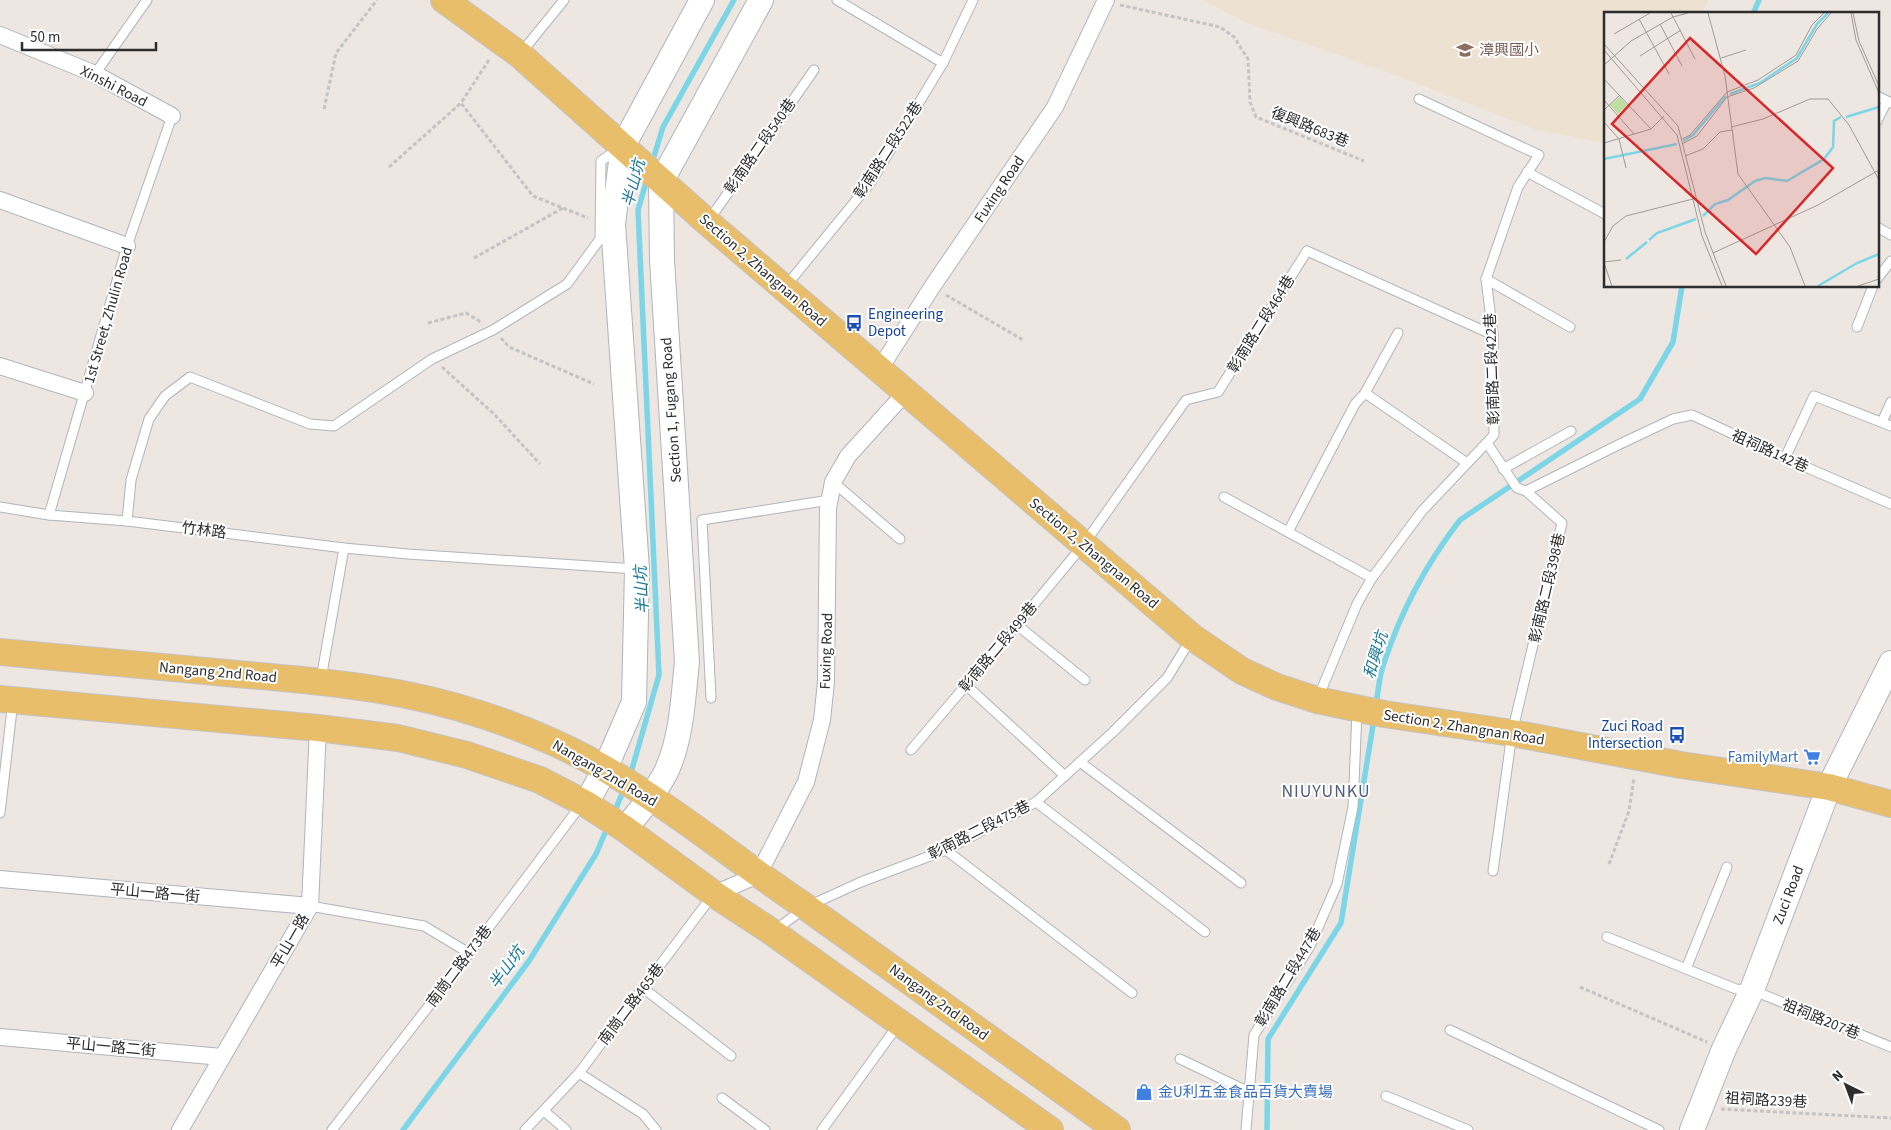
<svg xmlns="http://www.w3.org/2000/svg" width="1891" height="1130" viewBox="0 0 1891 1130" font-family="'Source Sans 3','Noto Sans TC',sans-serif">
<rect width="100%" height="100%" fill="#ede6e1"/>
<!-- education -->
<path fill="#ede1d2" d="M 1203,0 L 1709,0 L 1700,14 L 1605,14 L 1605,143 L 1537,130 L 1398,76 L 1250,24 Z"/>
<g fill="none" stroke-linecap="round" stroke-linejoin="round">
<!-- stream -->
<g stroke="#7cd6e7" stroke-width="5.5">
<path d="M 1753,14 L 1759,0"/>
<path d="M 652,163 L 663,127 L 734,0"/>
<path d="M 1376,705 C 1378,692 1379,678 1383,666 C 1400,613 1426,564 1460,520 L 1640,399 L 1673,342 L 1682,286"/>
<path d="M 630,776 L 659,675 L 638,210 L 647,179"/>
<path d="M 614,813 L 624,789"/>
<path d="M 403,1130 L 529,961 L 596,854 L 608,826"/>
<path d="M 1267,1130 L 1268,1039 L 1341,923 L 1374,719"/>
</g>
<!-- lane casing -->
<g stroke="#b1b4bc" stroke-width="11">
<g id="lane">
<path d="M 837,0 L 943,63"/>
<path d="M 521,53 L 564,0"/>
<path d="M 95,74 L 147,0"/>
<path d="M 1877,96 L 1891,103"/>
<path d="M 1877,121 L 1887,101"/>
<path d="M 1527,172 L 1605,214"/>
<path d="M 709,220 L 814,70"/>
<path d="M 1877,227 L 1891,235"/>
<path d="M 1486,279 L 1570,327"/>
<path d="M 1877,279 L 1891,261"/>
<path d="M 786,286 L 871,182 L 943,63 L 973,0"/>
<path d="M 1857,327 L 1873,286"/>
<path d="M 1365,393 L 1398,333"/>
<path d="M 1882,422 L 1891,402"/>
<path d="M 1487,443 L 1517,488 L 1526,491 L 1562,523 L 1512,733 L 1493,871"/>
<path d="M 1785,458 L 1814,396 L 1891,426"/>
<path d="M 1503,469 L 1571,431"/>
<path d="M 833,482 L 900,539"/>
<path d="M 1526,491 L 1618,445 L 1673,419 L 1692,415 L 1785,458 L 1891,504"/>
<path d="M 1224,497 L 1372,578"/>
<path d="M 0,507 L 49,515 L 127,521 L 344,548 L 408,554 L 636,569"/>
<path d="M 49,515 L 127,246 L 172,116"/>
<path d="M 127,521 L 131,480 L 149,419 L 165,396 L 190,377 L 310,424 L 334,426 L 432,359 L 493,330 L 567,284 L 600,239 L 601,161 L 618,149"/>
<path d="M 1288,532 L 1355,404 L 1365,393 L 1467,463"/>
<path d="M 1017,625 L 1085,680"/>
<path d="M 321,679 L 344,548"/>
<path d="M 966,685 L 1065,776"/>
<path d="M 711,698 L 702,520 L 830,500"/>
<path d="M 1318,698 L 1357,604 L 1372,578 L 1422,511 L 1494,435 L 1493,335 L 1486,279 L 1518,187 L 1539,155 L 1419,99"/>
<path d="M 911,750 L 1017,625 L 1084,544 L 1186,400 L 1218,392 L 1307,251 L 1493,335"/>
<path d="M 1080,762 L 1241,883"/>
<path d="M 1036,802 L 1205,932"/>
<path d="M 0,813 L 13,701"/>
<path d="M 946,850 L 1132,993"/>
<path d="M 310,906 L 424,926 L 469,953"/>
<path d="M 774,931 L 806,907 L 861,882 L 946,850 L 1036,802 L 1113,732 L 1167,678 L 1191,639"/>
<path d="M 1607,937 L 1736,989 L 1752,990 L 1891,1047"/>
<path d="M 1686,969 L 1727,867"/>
<path d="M 643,988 L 731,1056"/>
<path d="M 1450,1030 L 1659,1130"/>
<path d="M 1180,1059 L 1249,1092"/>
<path d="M 579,1073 L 643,1114 L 656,1130"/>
<path d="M 1386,1096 L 1468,1130"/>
<path d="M 722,1098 L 765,1130"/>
<path d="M 544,1111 L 566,1130"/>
<path d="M 332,1130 L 453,975 L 578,809 L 584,805"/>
<path d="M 525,1130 L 579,1073 L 712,896"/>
<path d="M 822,1130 L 898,1025"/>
<path d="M 1246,1130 L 1254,1035 L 1310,946 L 1337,884 L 1353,807 L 1357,712"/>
</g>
</g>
<!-- street casing -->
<g stroke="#b1b4bc" stroke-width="18">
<g id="street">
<path d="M 0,35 L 95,74 L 172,116"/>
<path d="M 0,200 L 127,246"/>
<path d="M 0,366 L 85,393"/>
<path d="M 879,370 L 932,287 L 1055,107 L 1106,0"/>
<path d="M 0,879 L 310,906"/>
<path d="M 714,894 L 758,875 L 806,782 L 822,720 L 826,682 L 828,508 L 833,482 L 848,456 L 906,392"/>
<path d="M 0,1037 L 222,1057"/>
<path d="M 180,1130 L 310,906 L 318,728"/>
</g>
</g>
<!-- secondary casing -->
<g stroke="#b1b4bc" stroke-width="26">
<g id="secondary">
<path d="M 586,804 L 605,769 L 634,702 L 637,569 L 613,224 L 623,146 L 702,0"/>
<path d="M 625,829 C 640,811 655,793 666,772 C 682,738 683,698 687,662 L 662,260 L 661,182 L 761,0"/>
<path d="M 1692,1130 L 1724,1049 L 1752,990 L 1829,787 L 1891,663"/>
</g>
</g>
<!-- primary casing -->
<g stroke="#c4c4c4" stroke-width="28">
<g id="primary">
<path d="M 444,0 L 520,55 L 707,222 L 1192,637 L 1242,671 L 1277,687 L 1317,700 L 1384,714 L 1512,733 L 1681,765 L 1829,787 L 1891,804"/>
<path d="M 0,652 C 72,659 144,665 216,672 C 278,678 341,682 402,694 C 454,704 506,721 555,743 C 646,784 723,852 806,907 L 1117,1130"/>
<path d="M 0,699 L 318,728 L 398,738 L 467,755 L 540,780 L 586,804 L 625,829 L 714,894 L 772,932 L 1050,1130"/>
</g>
</g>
<!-- path -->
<g stroke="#c4c4c4" stroke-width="3" stroke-dasharray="4 2.5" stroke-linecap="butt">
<path d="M 1120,5 L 1220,27 L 1234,37 L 1248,59 L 1250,102 L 1256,117 L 1364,161"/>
<path d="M 489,60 L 461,103 L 533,196 L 588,218"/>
<path d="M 324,109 L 336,53 L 377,0"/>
<path d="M 389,167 L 461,103"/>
<path d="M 474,258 L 563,208"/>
<path d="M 946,295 L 1023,340"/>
<path d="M 428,323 L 466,313 L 481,322"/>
<path d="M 501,338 L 509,347 L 594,384"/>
<path d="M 442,367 L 494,414 L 540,464"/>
<path d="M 1609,864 L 1629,811 L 1634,778"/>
<path d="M 1580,987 L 1707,1042"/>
<path d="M 1721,1109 L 1891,1118"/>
</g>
<!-- lane -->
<use href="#lane" stroke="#fff" stroke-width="9"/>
<!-- street -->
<use href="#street" stroke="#fff" stroke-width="16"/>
<!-- secondary -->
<use href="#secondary" stroke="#fff" stroke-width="24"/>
<!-- primary -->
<use href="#primary" stroke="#e8be6b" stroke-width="26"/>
</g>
<!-- icons -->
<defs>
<g id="school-bare" transform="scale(1.35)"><path d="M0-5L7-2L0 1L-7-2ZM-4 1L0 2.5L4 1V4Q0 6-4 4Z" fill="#8d6e63" stroke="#fff" stroke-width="2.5" paint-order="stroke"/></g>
<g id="bus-bare" transform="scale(1.35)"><path d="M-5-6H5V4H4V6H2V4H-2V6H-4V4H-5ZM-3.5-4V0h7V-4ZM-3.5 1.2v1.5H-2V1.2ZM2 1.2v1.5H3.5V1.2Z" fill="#1a4fb4" stroke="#fff" stroke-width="2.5" paint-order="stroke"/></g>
<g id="supermarket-bare" transform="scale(1.35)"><path d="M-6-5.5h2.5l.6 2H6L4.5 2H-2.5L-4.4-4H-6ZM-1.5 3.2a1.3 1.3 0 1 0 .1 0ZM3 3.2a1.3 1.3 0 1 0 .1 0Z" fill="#3f7fe0" stroke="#fff" stroke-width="2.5" paint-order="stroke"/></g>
<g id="shop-bare" transform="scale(1.35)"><path d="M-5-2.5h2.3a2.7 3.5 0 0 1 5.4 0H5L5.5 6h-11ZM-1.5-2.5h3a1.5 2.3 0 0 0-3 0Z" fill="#3f7fe0" stroke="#fff" stroke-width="2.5" paint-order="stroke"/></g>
</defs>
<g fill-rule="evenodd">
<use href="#school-bare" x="1465" y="50"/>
<use href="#bus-bare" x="854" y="323"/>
<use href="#bus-bare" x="1677" y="735"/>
<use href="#supermarket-bare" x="1812" y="757"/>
<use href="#shop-bare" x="1144" y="1092"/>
</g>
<g text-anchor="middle" stroke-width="4" stroke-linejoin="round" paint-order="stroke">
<!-- education labels -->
<g font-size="15" fill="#785e54" stroke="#fff" text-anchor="start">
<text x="1479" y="55">漳興國小</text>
</g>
<!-- street labels -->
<g font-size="15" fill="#2d2d2d" stroke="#fff">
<text transform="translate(114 86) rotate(27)" y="5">Xinshi Road</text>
<text transform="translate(1310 127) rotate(22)" y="5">復興路683巷</text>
<text transform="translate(760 146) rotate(-55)" y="5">彰南路二段540巷</text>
<text transform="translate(888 150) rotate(-57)" y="5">彰南路二段522巷</text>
<text transform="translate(999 189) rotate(-56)" y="5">Fuxing Road</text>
<text transform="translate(763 270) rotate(41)" y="5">Section 2, Zhangnan Road</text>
<text transform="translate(108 315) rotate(-74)" y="5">1st Street, Zhulin Road</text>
<text transform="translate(1261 324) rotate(-58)" y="5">彰南路二段464巷</text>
<text transform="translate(1492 369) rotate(-92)" y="5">彰南路二段422巷</text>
<text transform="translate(671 410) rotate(-94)" y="5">Section 1, Fugang Road</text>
<text transform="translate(1770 451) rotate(24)" y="5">祖祠路142巷</text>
<text transform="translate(204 530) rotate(7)" y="5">竹林路</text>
<text transform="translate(1094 553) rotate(40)" y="5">Section 2, Zhangnan Road</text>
<text transform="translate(1547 588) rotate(-77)" y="5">彰南路二段398巷</text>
<text transform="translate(998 647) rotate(-50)" y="5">彰南路二段499巷</text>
<text transform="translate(826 651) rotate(-88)" y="5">Fuxing Road</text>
<text transform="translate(218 672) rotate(5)" y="5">Nangang 2nd Road</text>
<text transform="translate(1464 727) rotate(9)" y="5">Section 2, Zhangnan Road</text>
<text transform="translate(605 773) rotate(30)" y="5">Nangang 2nd Road</text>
<text transform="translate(979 830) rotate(-27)" y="5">彰南路二段475巷</text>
<text transform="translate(155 893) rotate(5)" y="5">平山一路一街</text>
<text transform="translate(1788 895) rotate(-69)" y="5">Zuci Road</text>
<text transform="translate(290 941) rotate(-60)" y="5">平山一路</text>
<text transform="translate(459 966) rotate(-53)" y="5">南崗二路473巷</text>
<text transform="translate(1288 977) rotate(-59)" y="5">彰南路二段447巷</text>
<text transform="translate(939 1002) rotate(36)" y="5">Nangang 2nd Road</text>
<text transform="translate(631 1004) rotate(-53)" y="5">南崗二路465巷</text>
<text transform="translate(1821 1019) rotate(22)" y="5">祖祠路207巷</text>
<text transform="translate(111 1047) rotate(5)" y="5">平山一路二街</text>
<text transform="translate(1766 1100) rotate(3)" y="5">祖祠路239巷</text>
</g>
<!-- transit labels -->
<g font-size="15" fill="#164399" stroke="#fff" text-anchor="start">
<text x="868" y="319">Engineering<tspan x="868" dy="17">Depot</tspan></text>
<text x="1663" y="731" text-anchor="end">Zuci Road<tspan x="1663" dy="17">Intersection</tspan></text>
</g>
<!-- shop labels -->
<g font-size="15" fill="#366cbe" stroke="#fff" text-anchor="end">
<text x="1798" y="762">FamilyMart</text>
<text x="1158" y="1097" text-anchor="start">金U利五金食品百貨大賣場</text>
</g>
<!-- water labels -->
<g font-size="16" font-style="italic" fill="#177897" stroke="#fff">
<text transform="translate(633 183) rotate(-75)" y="6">半山坑</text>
<text transform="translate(641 590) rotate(-93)" y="6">半山坑</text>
<text transform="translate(1375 655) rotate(-73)" y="6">和興坑</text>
<text transform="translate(506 967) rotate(-54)" y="6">半山坑</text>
</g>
<!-- quarter labels -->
<g font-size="18" letter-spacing="1" fill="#505c7b" stroke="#fff">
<text x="1326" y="797">NIUYUNKU</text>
</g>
</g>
<!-- overview -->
<g transform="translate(1604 12)">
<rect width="275" height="275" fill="#ede6e1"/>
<path d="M 16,85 L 23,93 L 14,102 L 6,93 Z" fill="#bddfa1"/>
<path fill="none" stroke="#7cd6e7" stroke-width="2.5" d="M 126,82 L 156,71 L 193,46 L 213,12 L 224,1M 242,105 L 275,95M 79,129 L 89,123 L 122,84M 0,147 L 73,132M 99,204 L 111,192 L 124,188 L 151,169 L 161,166 L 183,169 L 220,147 L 229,135 L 230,109 L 237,105M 45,228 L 53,221 L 92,207M 22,247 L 43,230M 214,274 L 253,251 L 275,242"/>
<path fill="none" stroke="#a09c99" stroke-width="1" d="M 67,1 L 91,47M 104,1 L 121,64 L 134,162 L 186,235 L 201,274M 247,1 L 252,28 L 275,81M 249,1 L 255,29 L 275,74M 35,7 L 65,62M 56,12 L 78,54M 10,22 L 46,1M 0,32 L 74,114 L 101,220 L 122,274M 0,38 L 73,123 L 98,224 L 118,274M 36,44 L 77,18M 117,46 L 142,38M 0,53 L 27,29 L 69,5 L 84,1M 0,67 L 47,117M 0,88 L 30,122M 0,98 L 16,83M 0,110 L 15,127 L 22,156M 127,115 L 159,107 L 206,87 L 224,87 L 245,113 L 275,168M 78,127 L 86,123 L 123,80 L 154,68 L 192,43 L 208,13 L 220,1M 0,131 L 47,117 L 60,104M 78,132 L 93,124 L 123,85 L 150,76 L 194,49 L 213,17 L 227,1M 81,144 L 99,137 L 116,120 L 128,118M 0,230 L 9,214 L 22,204 L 89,187M 109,241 L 214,193 L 275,158M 0,250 L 17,248M 0,251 L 8,274M 254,274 L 275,267"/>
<path fill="#d62828" fill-opacity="0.15" stroke="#d62828" stroke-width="2.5" d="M 86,26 L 229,156 L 152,242 L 8,112 Z"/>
<rect width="275" height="275" fill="none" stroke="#2d2d2d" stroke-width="2.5"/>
</g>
<!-- north arrow -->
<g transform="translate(1846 1085) rotate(318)" stroke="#ffffff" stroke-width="4" paint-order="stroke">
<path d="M0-4L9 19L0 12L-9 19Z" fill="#2d2d2d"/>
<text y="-8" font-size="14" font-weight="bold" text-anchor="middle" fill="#2d2d2d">N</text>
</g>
<!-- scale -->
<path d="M22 42v8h134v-8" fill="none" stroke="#2d2d2d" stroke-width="2.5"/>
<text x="30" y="42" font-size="15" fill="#2d2d2d" stroke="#ffffff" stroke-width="4" paint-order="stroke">50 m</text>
</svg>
